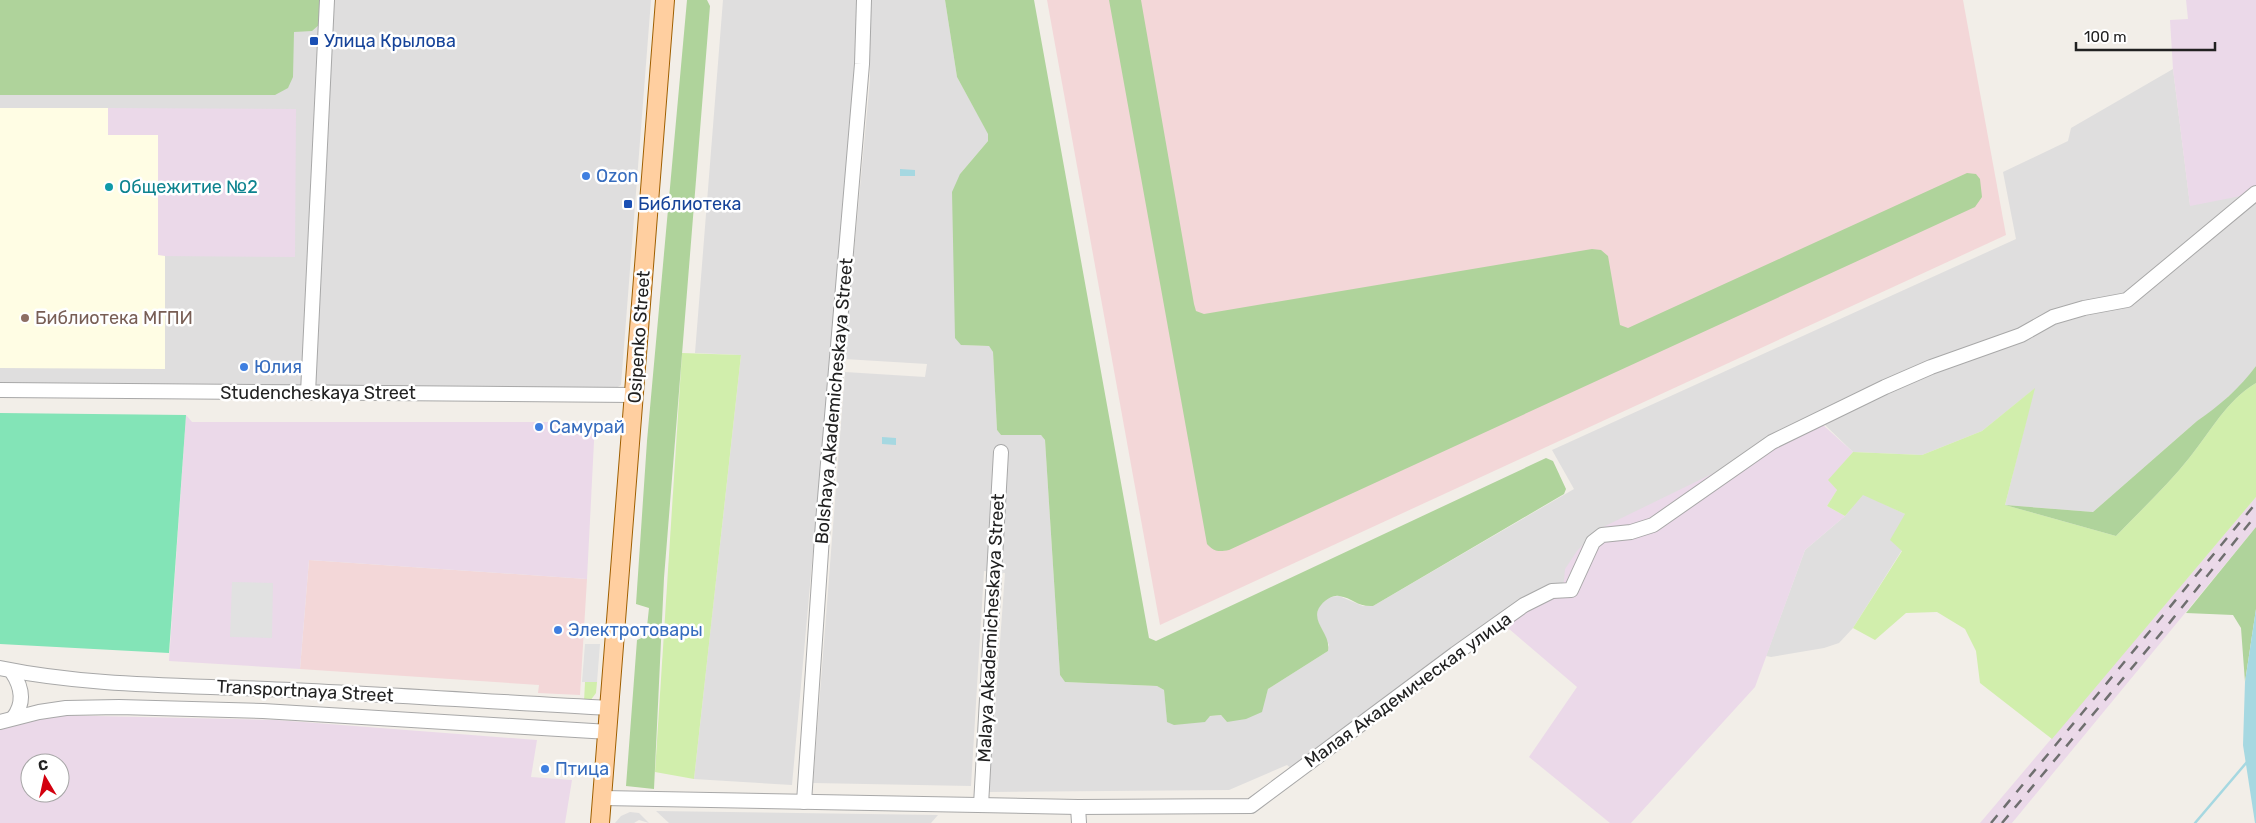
<svg xmlns="http://www.w3.org/2000/svg" width="2256" height="823" viewBox="0 0 2256 823" font-family="Rubik,sans-serif">
<rect width="100%" height="100%" fill="#f2eee8"/>
<!-- residential -->
<g fill="#dfdede">
<path d="M 0,0 L 651,0 L 621,385 L 613,390 L 0,385 Z"/>
<path d="M 723,0 L 858,0 L 857,63 L 792,785 L 694,779 L 741,355 L 695,353 Z"/>
<path d="M 870,0 L 945,0 L 957,77 L 988,133 L 988,141 L 960,174 L 961,345 L 989,346 L 993,352 L 997,430 L 1001,435 L 1041,435 L 1045,440 L 1060,675 L 1065,682 L 1157,686 L 1164,690 L 1167,721 L 1221,715 L 1227,722 L 1266,696 L 1268,689 L 1328,651 L 1329,645 L 1316,617 L 1319,606 L 1329,597 L 1339,596 L 1363,606 L 1373,606 L 1574,489 L 1552,450 L 2016,239 L 2003,172 L 2068,141 L 2071,128 L 2173,69 L 2190,205 L 2256,192 L 2256,366 L 2246,380 L 2215,409 L 2197,421 L 2093,512 L 2005,505 L 2034,389 L 1982,431 L 1922,455 L 1853,452 L 1825,425 L 1768,438 L 1718,471 L 1563,590 L 1534,604 L 1294,771 L 1287,765 L 1229,790 L 989,792 L 1005,573 L 984,571 L 971,786 L 813,783 L 845,372 L 925,377 L 927,364 L 844,359 L 870,80 Z"/>
<path d="M 1863,494 L 1905,514 L 1902,550 L 1853,628 L 1839,643 L 1824,648 L 1771,657 L 1766,656 L 1805,550 L 1845,516 Z"/>
<path d="M 656,811 L 938,815 L 931,823 L 669,823 Z"/>
<path d="M 630,812 L 639,813 L 649,823 L 639,820 L 634,823 L 615,823 L 621,816 Z"/>
</g>
<!-- commercial -->
<g fill="#f3d7d8">
<path d="M 1047,0 L 1963,0 L 2006,235 L 1160,625 Z"/>
<path d="M 309,560 L 587,579 L 580,695 L 538,693 L 539,685 L 300,669 Z"/>
</g>
<!-- industrial -->
<g fill="#ebd9e9" fill-rule="evenodd">
<path d="M 2186,0 L 2256,0 L 2256,188 L 2251,194 L 2190,206 L 2173,69 L 2170,20 L 2188,19 Z"/>
<path d="M 108,108 L 296,109 L 295,257 L 158,256 L 158,135 L 108,135 Z"/>
<path d="M 186,415 L 192,422 L 595,422 L 587,579 L 309,560 L 300,669 L 169,661 Z"/>
<path d="M 1812,415 L 1853,452 L 1829,480 L 1837,490 L 1827,506 L 1845,516 L 1805,550 L 1755,687 L 1631,823 L 1610,823 L 1529,757 L 1577,687 L 1501,622 L 1563,590 L 1565,569 L 1577,551 L 1597,530 L 1718,471 L 1768,438 Z"/>
<path d="M 2256,497 L 2256,527 L 2012,823 L 1980,823 Z"/>
<path d="M 50,715 L 277,720 L 537,740 L 531,777 L 572,780 L 565,823 L 0,823 L 0,728 ZM 30,763 L 60,763 L 60,793 L 30,793 Z"/>
</g>
<!-- education -->
<path fill="#fffde4" d="M 0,108 L 108,108 L 108,135 L 158,135 L 158,255 L 165,256 L 165,369 L 0,368 Z"/>
<!-- grass -->
<g fill="#d1eeac">
<path d="M 682,353 L 741,355 L 694,779 L 655,772 Z"/>
<path d="M 2256,383 L 2256,497 L 2052,739 L 1980,683 L 1976,651 L 1965,629 L 1937,612 L 1906,613 L 1875,640 L 1853,628 L 1902,551 L 1890,540 L 1905,514 L 1863,495 L 1845,516 L 1827,506 L 1837,490 L 1828,480 L 1853,452 L 1922,455 L 1982,431 L 2035,388 L 2005,505 L 2116,536 C 2141,510 2168,485 2190,457 C 2211,431 2226,401 2256,383 Z"/>
<path d="M 585,682 L 597,682 L 596,693 L 590,701 L 584,702 Z"/>
</g>
<!-- forest -->
<g fill="#afd39b">
<path d="M 0,0 L 322,0 L 320,24 L 312,31 L 294,32 L 293,77 L 288,88 L 275,95 L 0,95 Z"/>
<path d="M 687,0 L 707,0 L 710,6 L 664,578 L 654,789 L 626,786 L 637,640 L 646,636 L 649,608 L 636,604 L 647,441 Z"/>
<path d="M 945,0 L 1034,0 L 1149,638 L 1156,641 L 1546,458 L 1553,461 L 1566,489 L 1564,494 L 1373,606 C 1357,607 1353,598 1339,596 C 1334,595 1329,598 1325,601 C 1304,619 1332,632 1328,651 L 1268,689 L 1262,712 L 1246,719 L 1227,722 L 1221,715 L 1210,716 L 1205,722 L 1174,725 L 1167,722 L 1164,690 L 1157,686 L 1065,682 L 1060,675 L 1045,440 L 1041,435 L 1001,435 L 997,430 L 993,352 L 989,346 L 961,345 L 955,338 L 952,192 L 960,174 L 988,141 L 988,134 L 957,77 Z"/>
<path d="M 1109,0 L 1141,0 L 1194,304 L 1196,311 L 1204,314 L 1592,249 L 1601,250 L 1608,256 L 1620,325 L 1628,328 L 1967,173 L 1976,174 L 1980,179 L 1982,197 L 1975,207 L 1229,550 C 1219,552 1214,552 1207,544 Z"/>
<path d="M 2256,366 L 2256,383 C 2226,401 2211,431 2190,457 C 2168,485 2141,510 2116,536 L 2005,505 L 2093,512 L 2197,421 C 2219,406 2240,388 2256,366 Z"/>
<path d="M 2256,527 L 2256,609 L 2245,682 L 2241,628 L 2233,615 L 2186,613 Z"/>
</g>
<!-- pitch -->
<path fill="#83e4b7" d="M 0,413 L 186,415 L 169,653 L 0,644 Z"/>
<!-- parking -->
<g fill="#e1e1e1">
<path d="M 232,582 L 273,583 L 272,638 L 230,637 Z"/>
<path d="M 585,644 L 600,644 L 597,682 L 582,682 Z"/>
</g>
<!-- water -->
<g fill="#a6d8e1">
<path d="M 900,169 L 915,170 L 915,176 L 900,176 Z"/>
<path d="M 882,437 L 896,438 L 896,445 L 882,444 Z"/>
<path d="M 2256,609 L 2256,823 L 2255,823 L 2243,745 L 2245,682 Z"/>
</g>
<g fill="none" stroke-linecap="round" stroke-linejoin="round">
<!-- stream -->
<path stroke="#a6d8e1" stroke-width="2.5" d="M 2195,823 L 2247,762"/>
<!-- minor casing -->
<g stroke="#a8a8a8" stroke-width="16">
<g id="minor">
<path d="M 0,390 L 635,395"/>
<path d="M 308,393 L 327,0"/>
<path d="M 0,668 C 87,686 178,685 267,689 C 382,694 496,702 611,708"/>
<path d="M 12,672 C 22,687 25,703 13,718"/>
<path d="M 0,722 L 39,712 L 66,708 L 119,707 L 263,711 L 609,732"/>
<path d="M 603,798 L 1078,807 L 1251,806 L 1455,654 L 1524,605 L 1552,591 L 1571,590 L 1593,542 L 1602,535 L 1631,532 L 1653,525 L 1772,442 L 1885,387 L 1931,367 L 2021,335 L 2053,317 L 2084,308 L 2127,300 L 2256,193"/>
<path d="M 804,802 L 823,522 L 862,64 L 864,0"/>
<path d="M 981,805 L 1001,452"/>
<path d="M 1078,807 L 1079,823"/>
</g>
</g>
<!-- major casing -->
<g stroke="#9f5f00" stroke-width="20">
<path id="major" d="M 600,823 L 665,0"/>
</g>
<!-- minor -->
<use href="#minor" stroke="#fff" stroke-width="14"/>
<!-- major -->
<use href="#major" stroke="#ffcfa0" stroke-width="18"/>
<!-- rail -->
<g stroke="#6f6f6f" stroke-width="2.5" stroke-dasharray="10 10" stroke-linecap="butt">
<path d="M 1991,823 L 2256,503"/>
<path d="M 2002,823 L 2167,626 L 2256,515"/>
</g>
</g>
<!-- markers -->
<g fill="#1a4fb4" stroke="#fff" stroke-width="2">
<rect x="309" y="36" width="10" height="10" rx="2.5"/>
<rect x="623" y="199" width="10" height="10" rx="2.5"/>
</g>
<g fill="#3f7fe0" stroke="#fff" stroke-width="2">
<circle cx="586" cy="176" r="5"/>
<circle cx="244" cy="367" r="5"/>
<circle cx="539" cy="427" r="5"/>
<circle cx="558" cy="630" r="5"/>
<circle cx="545" cy="769" r="5"/>
</g>
<circle fill="#0f9aa8" stroke="#fff" stroke-width="2" cx="109" cy="187" r="5"/>
<circle fill="#8d6e63" stroke="#fff" stroke-width="2" cx="25" cy="318" r="5"/>
<g text-anchor="middle" stroke-width="5" stroke-linejoin="round" paint-order="stroke">
<!-- transit labels -->
<g font-size="18" fill="#164399" stroke="#fff" text-anchor="start">
<text x="324" y="47">Улица Крылова</text>
<text x="638" y="210">Библиотека</text>
</g>
<!-- shop labels -->
<g font-size="18" fill="#366cbe" stroke="#fff" text-anchor="start">
<text x="596" y="182">Ozon</text>
<text x="254" y="373">Юлия</text>
<text x="549" y="433">Самурай</text>
<text x="568" y="636">Электротовары</text>
<text x="555" y="775">Птица</text>
</g>
<!-- culture labels -->
<g font-size="18" fill="#0d838f" stroke="#fff" text-anchor="start">
<text x="119" y="193">Общежитие №2</text>
</g>
<!-- education labels -->
<g font-size="18" fill="#785e54" stroke="#fff" text-anchor="start">
<text x="35" y="324">Библиотека МГПИ</text>
</g>
<!-- street labels -->
<g font-size="18" fill="#212121" stroke="#fff">
<text transform="translate(639 337) rotate(-86)" y="6">Osipenko Street</text>
<text x="318" y="399">Studencheskaya Street</text>
<text transform="translate(834 401) rotate(-85)" y="6">Bolshaya Akademicheskaya Street</text>
<text transform="translate(991 628) rotate(-87)" y="6">Malaya Akademicheskaya Street</text>
<text transform="translate(1408 690) rotate(-36)" y="6">Малая Академическая улица</text>
<text transform="translate(305 691) rotate(3)" y="6">Transportnaya Street</text>
</g>
</g>
<!-- north arrow -->
<g transform="translate(45 778) rotate(351)"><circle r="24" fill="#ffffff" stroke="#a6a6a6"/>
<path d="M0-4L9 19L0 12L-9 19Z" fill="#d3000f"/>
<text y="-8" font-size="14" font-weight="bold" text-anchor="middle" fill="#212121">С</text>
</g>
<!-- scale -->
<path d="M2076 42v8h139v-8" fill="none" stroke="#212121" stroke-width="2.5"/>
<text x="2084" y="42" font-size="15" fill="#212121" stroke="#ffffff" stroke-width="4" paint-order="stroke">100 m</text>
</svg>
